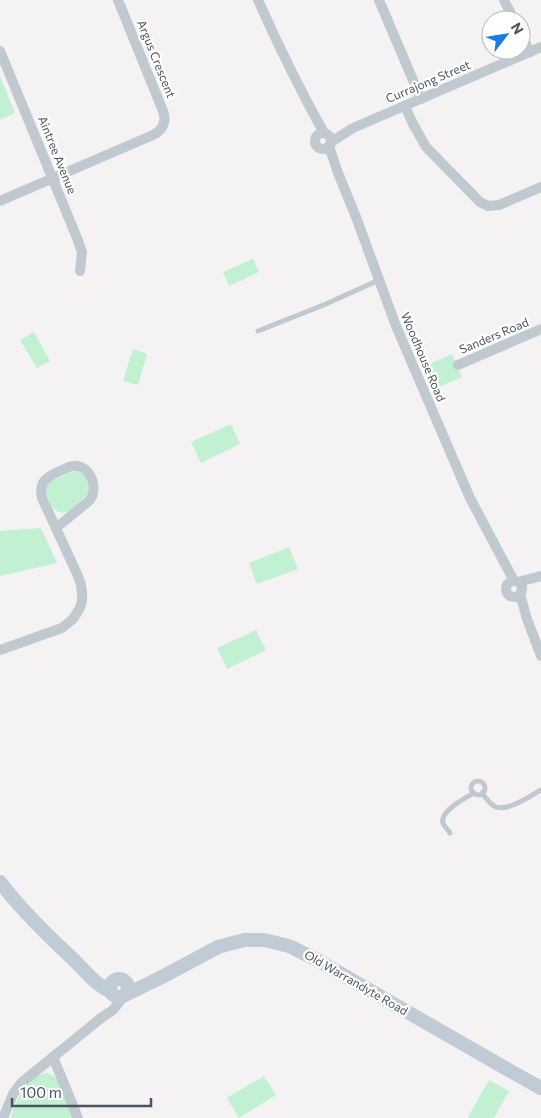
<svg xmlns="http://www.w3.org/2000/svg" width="541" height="1118" viewBox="0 0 541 1118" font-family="Commissioner,sans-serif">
<rect width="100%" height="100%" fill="#f4f2f2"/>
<!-- green -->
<g fill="#c2f0d2">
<path d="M 0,76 L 15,113 L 0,120 Z"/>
<path d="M 253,259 L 259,272 L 229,286 L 223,272 Z"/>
<path d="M 34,332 L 50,361 L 37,368 L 20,340 Z"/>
<path d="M 133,349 L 147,354 L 138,385 L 123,381 Z"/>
<path d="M 452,354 L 462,377 L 435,389 L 433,378 L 425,366 Z"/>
<path d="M 231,424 L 240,444 L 201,463 L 191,442 Z"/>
<path d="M 75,471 L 82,473 L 87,479 L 89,488 L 87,495 L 69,511 L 62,513 L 59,512 L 55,510 L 51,506 L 46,493 L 47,484 L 52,480 Z"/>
<path d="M 41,528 L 57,563 L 0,576 L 0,531 Z"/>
<path d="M 289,547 L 298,569 L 257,584 L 249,563 Z"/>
<path d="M 256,630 L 266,650 L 227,669 L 217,648 Z"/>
<path d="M 47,1073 L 54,1076 L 56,1078 L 74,1118 L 11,1118 C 17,1100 24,1075 47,1073 Z"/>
<path d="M 264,1076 L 276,1095 L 239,1118 L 227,1098 Z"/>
<path d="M 489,1080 L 509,1091 L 494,1118 L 469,1118 L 468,1117 Z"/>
</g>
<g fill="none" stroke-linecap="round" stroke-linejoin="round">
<!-- lane -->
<g stroke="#c0c9d0" stroke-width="5">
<path d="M 258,331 L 326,304 L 379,280"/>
<circle cx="478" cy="788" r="7"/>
<path d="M 482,793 C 486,798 490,805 496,807 C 509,811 530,796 541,790"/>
<path d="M 450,833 C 448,830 444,826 443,823 C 439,811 466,798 474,793"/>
</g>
<!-- street -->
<g stroke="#c0c9d0" stroke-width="10">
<path d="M 258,0 C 278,45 300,90 324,133"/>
<path d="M 379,0 L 421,99"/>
<path d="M 504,0 L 514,20"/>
<path d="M 521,35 L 530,52"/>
<path d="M 0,51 L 77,238 L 82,252 L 80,271"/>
<path d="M 405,106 L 412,122 L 426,147 L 480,202 L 488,206 L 499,205 L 541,187"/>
<circle cx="323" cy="141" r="8"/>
<path d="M 331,142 L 353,128 L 541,47"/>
<path d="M 329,146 L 338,173 L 356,217 L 396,326 L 470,498 L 514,581"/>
<path d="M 0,201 L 153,135 C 163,130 167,122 163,111 L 118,0"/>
<path d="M 458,365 L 541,329"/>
<circle cx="514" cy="589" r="8"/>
<path d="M 518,582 L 541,576"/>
<path d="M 520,594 L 527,619 L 541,656"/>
<path d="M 0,650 L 62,628 L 73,619 L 80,608 L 82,601 L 82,593 L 81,585 L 78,576 L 42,498 C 38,481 48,476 62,470 C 67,468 72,465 77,466 C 92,468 98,489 90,500 L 56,528"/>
<path d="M 53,1057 L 78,1118"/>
<path d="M 3,1118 L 13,1094 L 21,1083 L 101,1018 L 113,1010 L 124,996"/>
</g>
<!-- secondary -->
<g stroke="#c0cbd5" stroke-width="14">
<path d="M 0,882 C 22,911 48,936 75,961 C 86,972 96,985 110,991"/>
<circle cx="119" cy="988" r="9"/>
<path d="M 125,995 L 162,977 L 218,947 L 244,940 L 264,940 L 289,946 L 317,960 L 512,1072 L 541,1088"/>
</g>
</g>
<g text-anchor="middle" stroke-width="4.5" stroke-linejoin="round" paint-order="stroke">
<!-- street labels -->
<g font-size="12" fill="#49565f" stroke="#fff">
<text transform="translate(156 59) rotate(68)" y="4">Argus Crescent</text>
<text transform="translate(428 82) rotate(-23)" y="4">Currajong Street</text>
<text transform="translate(57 155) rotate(68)" y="4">Aintree Avenue</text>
<text transform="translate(494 336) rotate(-23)" y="4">Sanders Road</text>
<text transform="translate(423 357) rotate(67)" y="4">Woodhouse Road</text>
<text transform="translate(356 983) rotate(30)" y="4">Old Warrandyte Road</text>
</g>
</g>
<!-- north arrow -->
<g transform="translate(506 35) rotate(59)"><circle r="24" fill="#ffffff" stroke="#b6bbbf"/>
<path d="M0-4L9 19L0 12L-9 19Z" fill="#1c7ae4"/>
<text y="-8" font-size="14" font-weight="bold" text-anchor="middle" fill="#49565f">N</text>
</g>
<!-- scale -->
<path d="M12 1098v8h139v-8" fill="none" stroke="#49565f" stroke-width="2.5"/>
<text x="20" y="1098" font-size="15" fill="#49565f" stroke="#ffffff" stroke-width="4" paint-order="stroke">100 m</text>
</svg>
